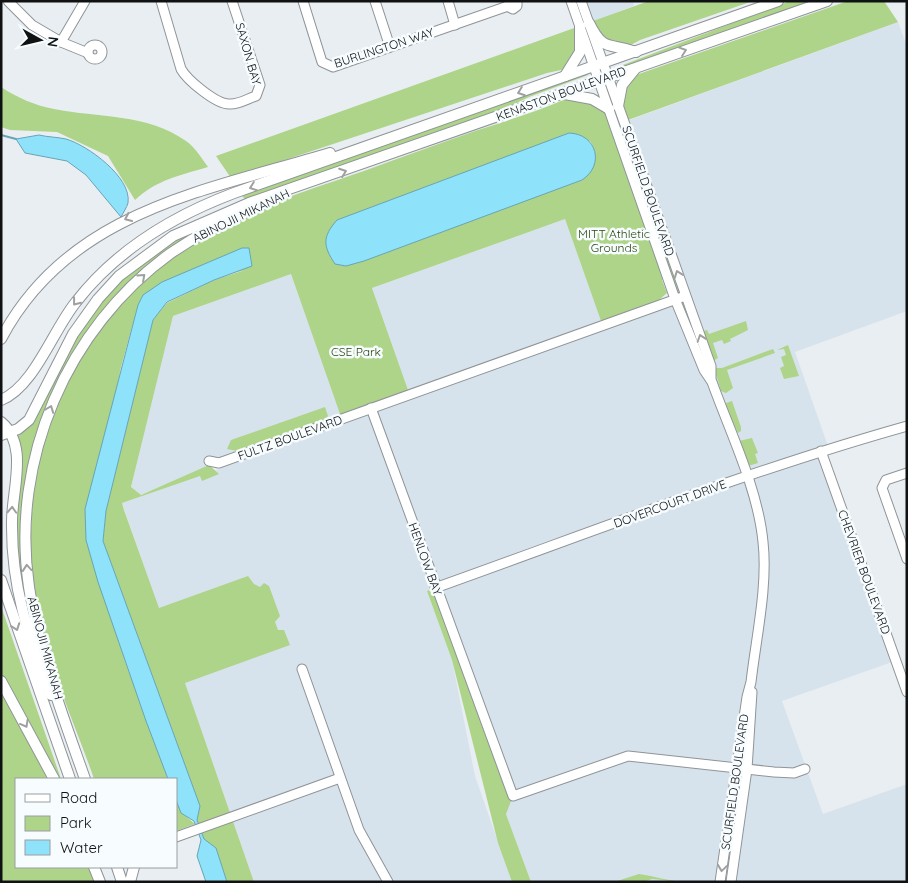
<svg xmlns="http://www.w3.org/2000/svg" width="908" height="883" viewBox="0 0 908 883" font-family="Quicksand,sans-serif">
<rect width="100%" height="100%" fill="#e9eef2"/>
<!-- built -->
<g fill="#d7e3ec">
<path d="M 581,1 L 633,1 L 634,6 L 589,23 Z"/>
<path d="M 898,22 L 907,46 L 907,311 L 795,352 L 829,449 L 821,451 L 895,661 L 782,701 L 823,814 L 907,784 L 907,882 L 531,882 L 506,814 L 435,588 L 427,591 L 452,660 L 475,776 L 512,882 L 254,882 L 122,503 L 236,463 L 234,458 L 140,495 L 131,487 L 173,316 L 291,274 L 342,419 L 675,299 L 690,334 L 624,122 Z"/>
<path d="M 565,219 L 601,321 L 408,390 L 372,288 Z"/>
</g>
<!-- green -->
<g fill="#add488" fill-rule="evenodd">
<path d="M 649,1 L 753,1 L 640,40 L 629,46 L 607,44 L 593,21 Z"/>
<path d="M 790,1 L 811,1 L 621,69 L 615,68 Z"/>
<path d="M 848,1 L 884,1 L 898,22 L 628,120 C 620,99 619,91 636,75 Z"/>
<path d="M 577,27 L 579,43 L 566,69 L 547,73 L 231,178 L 216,156 Z"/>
<path d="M 588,73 L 588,75 L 529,97 L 504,109 L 248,202 L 241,195 Z"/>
<path d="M 1,87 C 16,97 36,106 54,109 C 98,118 147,113 186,141 C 195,147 202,159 208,167 C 181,175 156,180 135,200 L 108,156 L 57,132 L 10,130 L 1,127 Z"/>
<path d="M 568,98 L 606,107 L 646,215 L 655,211 L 712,382 L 666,278 L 662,280 L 667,293 L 659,300 L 601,321 L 565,219 L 372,288 L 408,390 L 340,414 L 291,274 L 173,316 L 131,487 L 141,495 L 209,465 L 219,474 L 202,481 L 200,476 L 122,503 L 124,510 L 159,608 L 248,576 L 254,584 L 260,587 L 264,583 L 269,586 L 280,616 L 275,622 L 278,630 L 284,630 L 290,645 L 185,683 L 254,882 L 227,882 L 216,848 L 204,839 L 197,820 L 200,806 L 103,541 L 106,511 L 153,320 L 167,303 L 214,280 L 245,270 L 143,295 L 138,305 L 121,367 L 86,540 L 126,664 L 168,779 L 94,779 C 74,720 42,653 34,592 C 17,458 70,325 183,248 C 204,234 244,216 269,205 C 300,192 332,182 364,171 C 402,157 440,143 478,130 C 509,120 539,111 568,98 ZM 590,141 C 601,158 593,166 582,180 L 346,266 L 337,220 Z"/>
<path d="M 220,217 L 173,248 L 75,350 L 26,487 L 32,621 L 20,595 L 16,515 L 21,456 L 18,436 L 31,424 L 60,363 L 91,315 L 119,281 L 163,245 Z"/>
<path d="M 746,321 L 748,330 L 730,339 L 731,341 L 724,344 L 722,340 L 713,343 L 718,358 L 713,361 L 703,331 L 707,330 L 709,334 Z"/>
<path d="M 788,345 L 799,376 L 784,379 L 780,368 L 784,366 L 781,357 L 786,355 L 784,349 L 777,350 Z"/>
<path d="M 773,349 L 775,353 L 727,370 L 733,388 L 726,393 L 721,391 L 714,368 L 722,368 Z"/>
<path d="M 732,401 L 741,427 L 741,431 L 738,433 L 726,408 L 726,403 Z"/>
<path d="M 325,407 L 328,416 L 325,420 L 237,451 L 227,449 L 231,440 Z"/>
<path d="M 752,438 L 758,453 L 755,454 L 758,463 L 748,466 L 739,441 Z"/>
<path d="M 435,588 L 513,796 L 506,814 L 531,882 L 512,882 L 498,843 L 452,660 L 427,591 Z"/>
<path d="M 1,606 L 61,779 L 16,779 L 16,867 L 92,867 L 97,882 L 1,882 Z"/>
<path d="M 176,800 L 181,812 L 195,824 L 176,831 Z"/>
<path d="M 639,874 C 655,876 668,881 683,882 L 652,879 L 643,882 L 614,882 Z"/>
</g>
<!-- water -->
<g fill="#8ee3fb" stroke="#68a4b5">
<path d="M 569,133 C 597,134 605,165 582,180 L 364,261 L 346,266 L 335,264 C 323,246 322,237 337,220 Z"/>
<path d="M 39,135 C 47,137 57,137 66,139 C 87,145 132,177 128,203 C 127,207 123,213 121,217 L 86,175 L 67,161 L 25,153 L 16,139 Z"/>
<path d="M 242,248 L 249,248 L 252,266 L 214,280 L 167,302 L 153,320 L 106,511 L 103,541 L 200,806 L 197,820 L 204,839 L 216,848 L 227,882 L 206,882 L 197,856 L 201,840 L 194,821 L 181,813 L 176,800 L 176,779 L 168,779 L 146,721 L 98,582 L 86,540 L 85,509 L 138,305 L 143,295 L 162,282 Z"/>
</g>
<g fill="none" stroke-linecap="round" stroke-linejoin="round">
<!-- stream -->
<path stroke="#68a4b5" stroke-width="2" d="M 1,135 L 16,139"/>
<!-- minor casing -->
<g stroke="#8f9497" stroke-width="11">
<g id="minor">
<path d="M 8,1 L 32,25 L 61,42 L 85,1"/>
<path d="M 161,1 L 181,69 C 187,80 216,104 229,104 C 238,105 247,99 256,96 L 260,85 L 232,1"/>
<path d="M 303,1 L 322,62 L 333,67 L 508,6"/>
<path d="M 375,1 L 390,47"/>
<path d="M 448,1 L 455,25"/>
<path d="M 509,1 L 509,7 L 513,9 L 517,6 L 517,1"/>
<path d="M 571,1 L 675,299 L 704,370 L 712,382 C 730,432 758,489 763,542 C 768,586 756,638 751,682 L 747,697 L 720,882"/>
<path d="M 581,1 L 701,338 L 711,366 L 711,379"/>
<path d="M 61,42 L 88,53"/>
<circle cx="95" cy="52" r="7"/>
<path d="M 371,408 L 513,796 L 628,756 L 774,772 L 794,773 L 805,769"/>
<path d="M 821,451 L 907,692"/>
<path d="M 209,461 L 219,463 L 685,296"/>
<path d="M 907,473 L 886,480 L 882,488 L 907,559"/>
<path d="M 435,588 C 592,532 747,471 907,426"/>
<path d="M 302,669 L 359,830 L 388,882"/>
<path d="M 176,837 L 340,778"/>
<path d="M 731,882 L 747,769 L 752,692"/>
</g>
</g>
<!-- major casing -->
<g stroke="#8f9497" stroke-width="12">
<g id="major">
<path d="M 589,23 C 604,53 608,42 636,52"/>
<path d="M 565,76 L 580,52 L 580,26"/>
<path d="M 565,94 L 592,99 L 609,109"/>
<path d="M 618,106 L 622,85 L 635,69"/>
<path d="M 1,339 C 68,211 205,191 330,153"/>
<path d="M 1,400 C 34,387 53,330 76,302 C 117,249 173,216 234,193 L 778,1"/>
<path d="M 1,422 C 29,445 12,489 12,521 C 11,587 28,634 51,695"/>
<path d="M 1,435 L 18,429 L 29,420 L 73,334 L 98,299 L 119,276 L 173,236 L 249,203 L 827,1"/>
<path d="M 1,580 L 70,779"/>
<path d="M 1,681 L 54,779"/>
<path d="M 85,779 C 64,719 38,651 29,587 C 10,460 67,328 171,253 C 200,233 232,217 264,204"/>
<path d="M 94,867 L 100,882"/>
<path d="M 117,867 L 122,882"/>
<path d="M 130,882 L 134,867"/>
</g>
</g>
<!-- minor -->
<use href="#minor" stroke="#fff" stroke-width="9"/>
<!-- major -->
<use href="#major" stroke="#fff" stroke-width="10"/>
</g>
<!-- one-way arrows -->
<defs><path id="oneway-chevron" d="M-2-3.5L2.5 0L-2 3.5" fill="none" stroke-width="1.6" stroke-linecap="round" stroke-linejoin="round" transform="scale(1.25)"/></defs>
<g stroke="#9fa0a0">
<use href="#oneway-chevron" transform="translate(683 51) rotate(-19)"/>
<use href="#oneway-chevron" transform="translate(521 92) rotate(160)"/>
<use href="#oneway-chevron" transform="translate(343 172) rotate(-20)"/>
<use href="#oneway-chevron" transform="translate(253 187) rotate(160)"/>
<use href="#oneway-chevron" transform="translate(128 218) rotate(155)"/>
<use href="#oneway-chevron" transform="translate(678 274) rotate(-110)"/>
<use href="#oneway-chevron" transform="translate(142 277) rotate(-42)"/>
<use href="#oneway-chevron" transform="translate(76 302) rotate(128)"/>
<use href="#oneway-chevron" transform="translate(701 338) rotate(-109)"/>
<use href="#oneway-chevron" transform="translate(50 409) rotate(-69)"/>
<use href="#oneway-chevron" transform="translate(12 510) rotate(-87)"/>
<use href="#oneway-chevron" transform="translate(27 568) rotate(-95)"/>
<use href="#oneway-chevron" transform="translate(16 627) rotate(70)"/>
<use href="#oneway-chevron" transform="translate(25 724) rotate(61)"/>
<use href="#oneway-chevron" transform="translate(722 868) rotate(98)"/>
</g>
<g text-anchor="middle" stroke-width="5" stroke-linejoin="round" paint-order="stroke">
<!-- street labels -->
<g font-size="12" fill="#0f1112" stroke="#f7fcff">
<text transform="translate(384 48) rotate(-18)" y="4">BURLINGTON WAY</text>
<text transform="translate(248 54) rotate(74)" y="4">SAXON BAY</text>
<text transform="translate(561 94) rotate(-20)" y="4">KENASTON BOULEVARD</text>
<text transform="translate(648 191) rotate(71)" y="4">SCURFIELD BOULEVARD</text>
<text transform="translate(241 216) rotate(-26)" y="4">ABINOJII MIKANAH</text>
<text transform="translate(290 438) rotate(-20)" y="4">FULTZ BOULEVARD</text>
<text transform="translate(670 504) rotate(-20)" y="4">DOVERCOURT DRIVE</text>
<text transform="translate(425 559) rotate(70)" y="4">HENLOW BAY</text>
<text transform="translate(864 572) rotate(70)" y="4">CHEVRIER BOULEVARD</text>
<text transform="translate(45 648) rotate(75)" y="4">ABINOJII MIKANAH</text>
<text transform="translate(735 782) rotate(-82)" y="4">SCURFIELD BOULEVARD</text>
</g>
<!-- park labels -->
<g font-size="12" fill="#2d450e" stroke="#f7fcff">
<text x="614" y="238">MITT Athletic<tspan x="614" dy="14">Grounds</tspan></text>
<text x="356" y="356">CSE Park</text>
</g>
</g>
<!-- border -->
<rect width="908" height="883" fill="none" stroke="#0f1112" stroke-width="5"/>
<!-- legend -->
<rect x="15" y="778" width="162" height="90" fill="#f7fcff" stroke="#9a9ea0"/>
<rect x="25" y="794" width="25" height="8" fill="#ffffff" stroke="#9a9ea0"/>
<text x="60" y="803" font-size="15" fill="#0f1112">Road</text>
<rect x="25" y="816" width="25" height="15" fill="#add488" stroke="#9a9ea0"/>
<text x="60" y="828" font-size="15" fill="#0f1112">Park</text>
<rect x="25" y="840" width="25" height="15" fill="#8ee3fb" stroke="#9a9ea0"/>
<text x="60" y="853" font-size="15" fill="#0f1112">Water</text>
<!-- north arrow -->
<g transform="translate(40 40) rotate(98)" stroke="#f7fcff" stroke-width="4" paint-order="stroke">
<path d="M0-4L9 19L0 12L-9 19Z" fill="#0f1112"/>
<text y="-8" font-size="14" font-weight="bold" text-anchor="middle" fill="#0f1112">N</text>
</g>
</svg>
